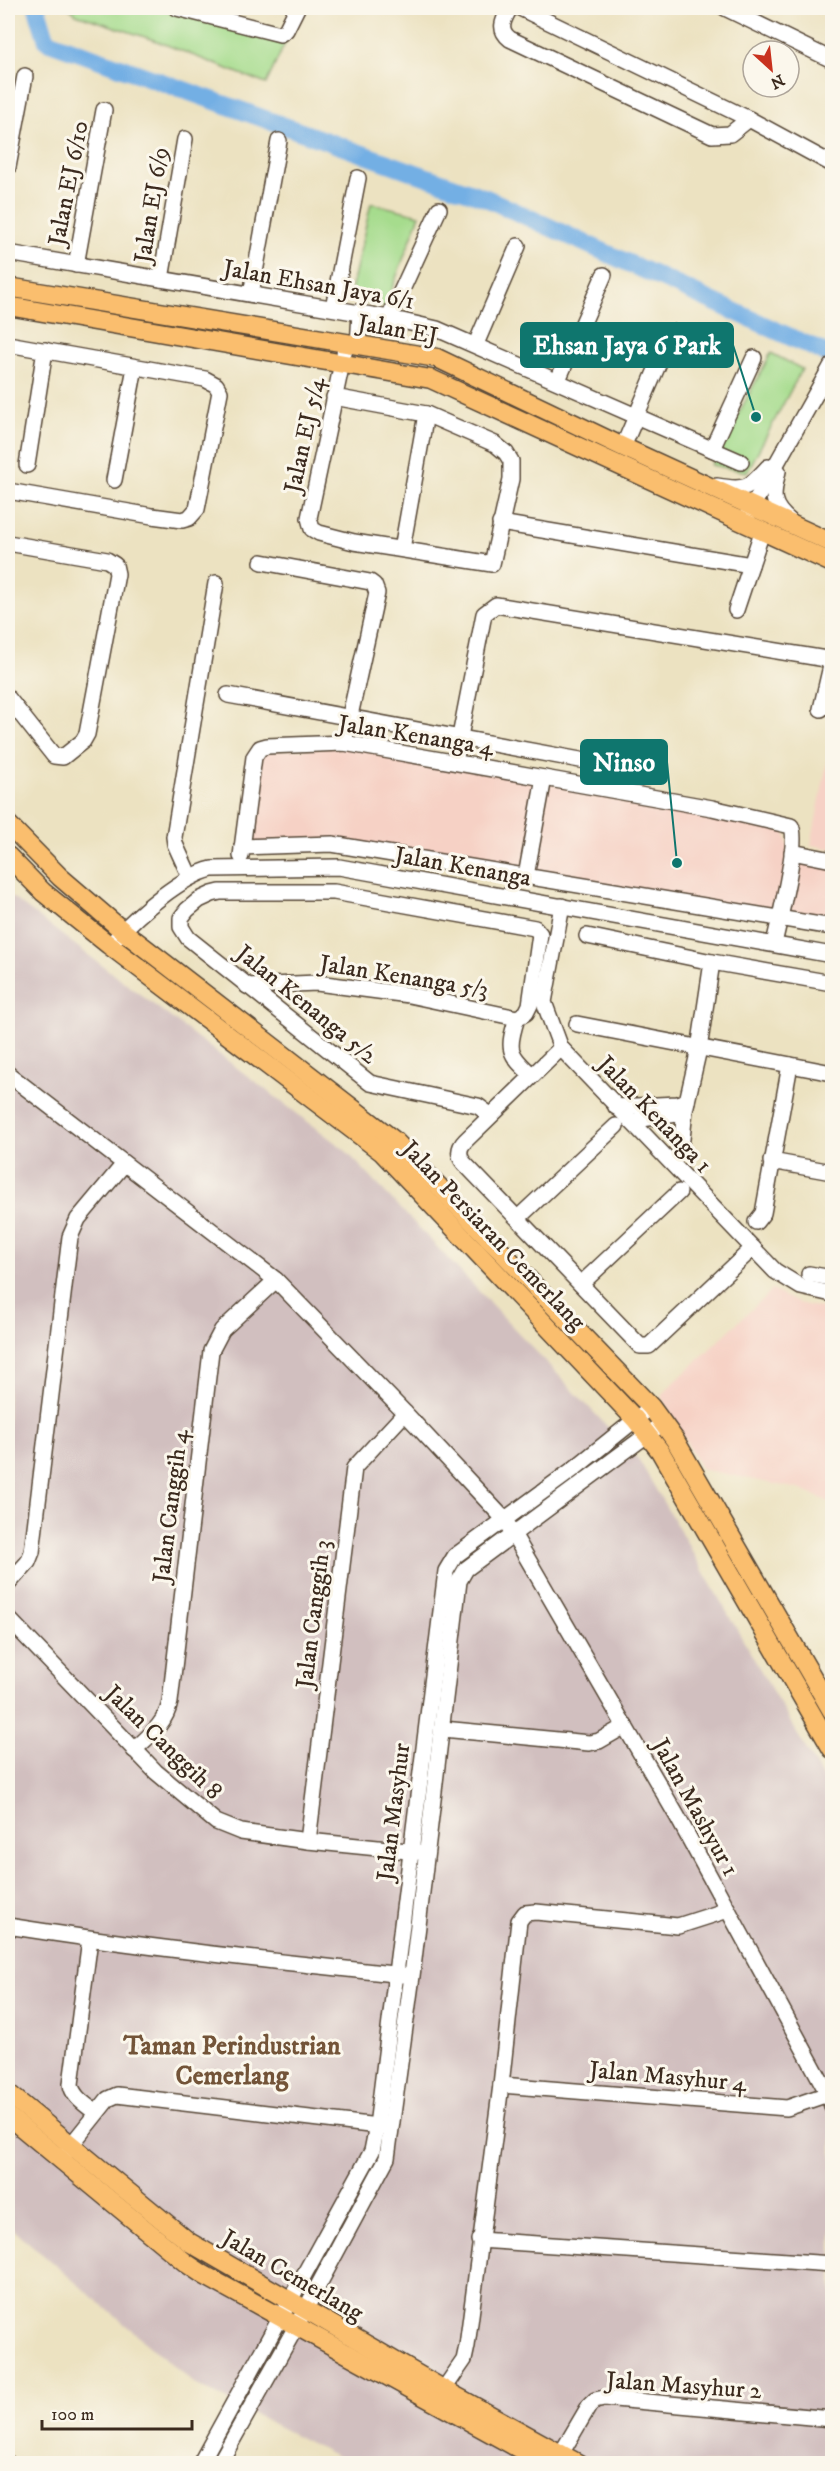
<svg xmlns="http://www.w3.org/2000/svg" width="840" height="2471" viewBox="0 0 840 2471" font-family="'IM FELL DW Pica',serif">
<rect width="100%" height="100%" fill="#fbf7ec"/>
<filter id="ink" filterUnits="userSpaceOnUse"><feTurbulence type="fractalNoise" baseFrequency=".0167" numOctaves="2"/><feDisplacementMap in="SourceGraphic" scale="12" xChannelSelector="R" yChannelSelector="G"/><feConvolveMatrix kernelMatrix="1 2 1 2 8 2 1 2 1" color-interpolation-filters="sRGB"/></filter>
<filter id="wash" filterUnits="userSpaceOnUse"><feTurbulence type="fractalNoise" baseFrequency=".008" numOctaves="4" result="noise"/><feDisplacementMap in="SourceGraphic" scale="24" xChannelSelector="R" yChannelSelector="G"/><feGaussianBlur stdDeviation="1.35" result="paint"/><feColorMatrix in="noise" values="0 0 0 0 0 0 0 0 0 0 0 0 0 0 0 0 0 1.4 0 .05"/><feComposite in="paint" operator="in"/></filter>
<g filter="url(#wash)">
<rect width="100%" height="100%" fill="#ece2c1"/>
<!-- built -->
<g fill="#f6d1c5">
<path d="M 832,737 L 832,849 L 811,845 Z"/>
<path d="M 345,746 L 785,827 L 789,855 L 832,863 L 832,924 L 494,867 L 247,843 L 261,752 Z"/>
<path d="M 772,1290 L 798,1303 L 832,1310 L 832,1503 L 799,1489 L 701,1469 L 661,1395 Z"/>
</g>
<!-- industrial -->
<path fill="#d1bfbf" d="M 8,894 L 345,1150 L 639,1460 L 832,1794 L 832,2463 L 350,2463 L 195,2384 L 8,2225 Z"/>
<!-- green -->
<g fill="#a6dc8d" stroke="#708356" stroke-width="1.5">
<path d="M 69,8 L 165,8 L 165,10 L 286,41 L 266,84 L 154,40 L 76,14 Z"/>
<path d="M 371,203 L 420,215 L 385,307 L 349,299 Z"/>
<path d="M 771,353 L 802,369 L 747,472 L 711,465 Z"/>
</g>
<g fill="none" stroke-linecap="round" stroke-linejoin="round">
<!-- river -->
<path stroke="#73afe4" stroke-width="18" d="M 37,8 L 47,41 L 486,198 L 832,356"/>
</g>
</g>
<g filter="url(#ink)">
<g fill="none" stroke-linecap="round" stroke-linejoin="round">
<!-- minor casing -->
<g stroke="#564636" stroke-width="18">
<g id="minor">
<path d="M 177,8 L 280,34 L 286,30 L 297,8"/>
<path d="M 510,8 C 504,19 497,29 510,39 L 712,135 L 730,134 L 749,119"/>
<path d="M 520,8 L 749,119 L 832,164"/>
<path d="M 725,8 L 832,60"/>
<path d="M 8,167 L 25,76"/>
<path d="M 8,253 L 389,318 L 437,329 L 741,462"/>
<path d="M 76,265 L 104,110"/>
<path d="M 161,279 L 185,139"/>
<path d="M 251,294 L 279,141"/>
<path d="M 333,308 L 358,178"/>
<path d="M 389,318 L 439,209"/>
<path d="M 8,344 L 205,379 L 216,385 L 220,392 L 197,509 L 189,518 L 182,520 L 152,516 L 8,491"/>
<path d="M 476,344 L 518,246"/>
<path d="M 358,346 L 360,313"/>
<path d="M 558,380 L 604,275"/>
<path d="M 334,397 L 426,414 L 495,444 L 506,453 L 511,461 L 511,479 L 492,564 L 354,542 L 319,533 L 312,529 L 309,518 L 346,344"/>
<path d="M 623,447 L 672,332"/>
<path d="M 712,449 L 754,358"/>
<path d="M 27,465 L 45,350"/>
<path d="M 778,471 C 773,494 769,504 790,521"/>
<path d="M 114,480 L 135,367"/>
<path d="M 717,486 C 746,491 749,488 768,467"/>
<path d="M 747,516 L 832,365"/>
<path d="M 500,523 L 751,565"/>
<path d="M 8,543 L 107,560 L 115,565 L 117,574 L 87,734 L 83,741 L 63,757 L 54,756 L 8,698"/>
<path d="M 402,549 L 426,414"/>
<path d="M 262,562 L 370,582 L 374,585 L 377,593 L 344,743"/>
<path d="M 736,610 L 762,532"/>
<path d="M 228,695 L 591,762"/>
<path d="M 455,762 L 484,614 L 496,605 L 826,659 L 831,666 L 821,709"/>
<path d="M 544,778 L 712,808 L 791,826 C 800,840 778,924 774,944"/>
<path d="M 242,847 L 332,844 L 832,927"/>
<path d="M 792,852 L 832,860"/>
<path d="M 241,856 L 254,757 L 260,748 L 267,746 L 344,743 L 544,778 L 526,876"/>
<path d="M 190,877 L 175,844 L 174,837 L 216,583"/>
<path d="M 562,906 L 544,1002 L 561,1048 L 775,1271 L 801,1287 L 832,1294"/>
<path d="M 587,936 L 712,962 L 832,983"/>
<path d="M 117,937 C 138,914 182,876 212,869 L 339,867 L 832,955"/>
<path d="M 247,986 L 317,983 L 409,995 L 517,1018"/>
<path d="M 577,1024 L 832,1073"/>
<path d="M 561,1048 L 465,1141 C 458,1148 458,1156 464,1163 L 640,1346 L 649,1346 L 753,1248"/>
<path d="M 8,1074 L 276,1280 L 405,1413 L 505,1520 L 677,1816 L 828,2094 L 832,2106"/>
<path d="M 616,1107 L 677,1104 L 687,1101"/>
<path d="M 490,1115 L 478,1106 L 370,1083 L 188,938 L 181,927 L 181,918 L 187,910 L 199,900 L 212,894 L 220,892 L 334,892 L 535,928 L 540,934 L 530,1005 L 526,1013 L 517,1018 C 507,1049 508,1054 532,1075"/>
<path d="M 632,1122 C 647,1116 674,1118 685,1110"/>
<path d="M 682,1139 L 685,1110 L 699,1049 L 712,962"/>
<path d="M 771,1161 L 832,1172"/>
<path d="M 518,1218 L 616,1126"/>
<path d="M 756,1222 L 763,1213 L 790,1065"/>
<path d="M 809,1274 L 832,1278"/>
<path d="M 581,1284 L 679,1192"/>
<path d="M 8,1584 L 28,1562 L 32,1552 L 70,1237 L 78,1219 L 124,1164"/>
<path d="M 8,1618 L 156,1772 L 216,1822 L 241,1832 L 308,1841 L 418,1852"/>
<path d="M 443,1729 L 589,1743 L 599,1741 L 625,1726"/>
<path d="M 134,1750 C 149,1736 166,1723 170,1702 L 211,1351 L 222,1330 L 276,1280"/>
<path d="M 308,1841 L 354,1468 L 405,1413"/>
<path d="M 8,1926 C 139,1947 271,1961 403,1975"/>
<path d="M 90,1939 L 71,2084 C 72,2097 87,2105 96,2113"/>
<path d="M 501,2085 L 787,2108 L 828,2094"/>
<path d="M 64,2154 L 108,2099 L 117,2095 L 386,2127"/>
<path d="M 479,2240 L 832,2264"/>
<path d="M 437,2399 L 464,2360 L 467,2346 L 501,2085 L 519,1921 L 525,1913 L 536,1912 L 678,1926 L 728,1910"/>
<path d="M 8,2463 L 8,2464"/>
<path d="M 200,2464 L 372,2151 L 377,2126 L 446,1571 L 455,1556 L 575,1468 L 651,1407"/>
<path d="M 219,2464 L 297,2325 L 387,2158 L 412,1976 L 459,1581 L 466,1569 L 663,1423"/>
<path d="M 555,2464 L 589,2406 L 595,2400 L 604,2398 L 832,2419"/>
</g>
</g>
<!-- major casing -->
<g stroke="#564636" stroke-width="21">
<g id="major">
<path d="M 8,287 L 437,358 L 623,447 L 832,543"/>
<path d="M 8,306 L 431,379 L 832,563"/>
<path d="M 8,824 L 60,877 L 123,931 L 395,1141 L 651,1407 L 675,1440 L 832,1711"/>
<path d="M 8,856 L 43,892 L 109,945 L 382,1152 L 635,1419 L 660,1451 L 832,1749"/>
<path d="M 8,2093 L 189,2242 L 443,2389 L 579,2464"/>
<path d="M 8,2116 L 186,2263 L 204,2275 L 547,2464"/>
</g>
</g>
<!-- minor -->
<use href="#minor" stroke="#fff" stroke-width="15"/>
<!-- major -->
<use href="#major" stroke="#fabe6e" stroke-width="18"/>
</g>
</g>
<g text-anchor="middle" stroke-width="6" stroke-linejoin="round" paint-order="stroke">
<!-- street labels -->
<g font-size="24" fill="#3b2a1e" stroke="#fbf7ec">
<text transform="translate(68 183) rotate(-79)" y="8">Jalan EJ 6/10</text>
<text transform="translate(151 205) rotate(-81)" y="8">Jalan EJ 6/9</text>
<text transform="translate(319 284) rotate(10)" y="8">Jalan Ehsan Jaya 6/1</text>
<text transform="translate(398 329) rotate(10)" y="8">Jalan EJ</text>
<text transform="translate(304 435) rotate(-78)" y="8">Jalan EJ 5/4</text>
<text transform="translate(416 735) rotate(9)" y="8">Jalan Kenanga 4</text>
<text transform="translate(463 866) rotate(10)" y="8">Jalan Kenanga</text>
<text transform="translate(404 976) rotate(9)" y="8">Jalan Kenanga 5/3</text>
<text transform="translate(307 1004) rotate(39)" y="8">Jalan Kenanga 5/2</text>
<text transform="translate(655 1114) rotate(46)" y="8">Jalan Kenanga 1</text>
<text transform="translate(494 1235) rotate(46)" y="8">Jalan Persiaran Cemerlang</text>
<text transform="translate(170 1506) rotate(-83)" y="8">Jalan Canggih 4</text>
<text transform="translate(313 1614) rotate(-83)" y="8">Jalan Canggih 3</text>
<text transform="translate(164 1742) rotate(44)" y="8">Jalan Canggih 8</text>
<text transform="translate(696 1807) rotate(61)" y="8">Jalan Mashyur 1</text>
<text transform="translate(393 1812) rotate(-83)" y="8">Jalan Masyhur</text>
<text transform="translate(668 2076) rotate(5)" y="8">Jalan Masyhur 4</text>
<text transform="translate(293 2275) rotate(30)" y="8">Jalan Cemerlang</text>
<text transform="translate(684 2385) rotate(4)" y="8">Jalan Masyhur 2</text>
</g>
<!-- neighbourhood labels -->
<g font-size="26" font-weight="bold" fill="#735438" stroke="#fbf7ec">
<text x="232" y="2054">Taman Perindustrian<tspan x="232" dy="30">Cemerlang</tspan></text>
</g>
</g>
<!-- callouts -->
<path fill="none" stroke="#0f766e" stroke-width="2" d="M756 417L733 345M677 863L667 762"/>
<g fill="#0f766e" stroke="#fbf7ec" stroke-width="2">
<circle cx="756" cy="417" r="6"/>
<circle cx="677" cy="863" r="6"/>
</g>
<g fill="#0f766e" stroke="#0f766e" stroke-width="2">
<rect x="521" y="323" width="212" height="44" rx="6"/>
<rect x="581" y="740" width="86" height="44" rx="6"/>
</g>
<g font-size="26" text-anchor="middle" font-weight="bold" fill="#fff">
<text x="627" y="354">Ehsan Jaya 6 Park</text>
<text x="624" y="771">Ninso</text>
</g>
<!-- margin -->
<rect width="840" height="2471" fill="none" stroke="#fbf7ec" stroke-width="30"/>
<!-- north arrow -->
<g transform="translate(771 69) rotate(153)"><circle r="28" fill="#fbf7ec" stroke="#aea59a" stroke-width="1.5"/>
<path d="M0-4.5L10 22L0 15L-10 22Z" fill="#c8321e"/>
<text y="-9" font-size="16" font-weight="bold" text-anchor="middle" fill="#3b2a1e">N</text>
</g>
<!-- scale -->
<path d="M42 2420v9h150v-9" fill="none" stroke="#3b2a1e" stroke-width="3"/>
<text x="51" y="2420" font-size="18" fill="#3b2a1e" stroke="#fbf7ec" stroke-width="4.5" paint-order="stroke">100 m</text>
</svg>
